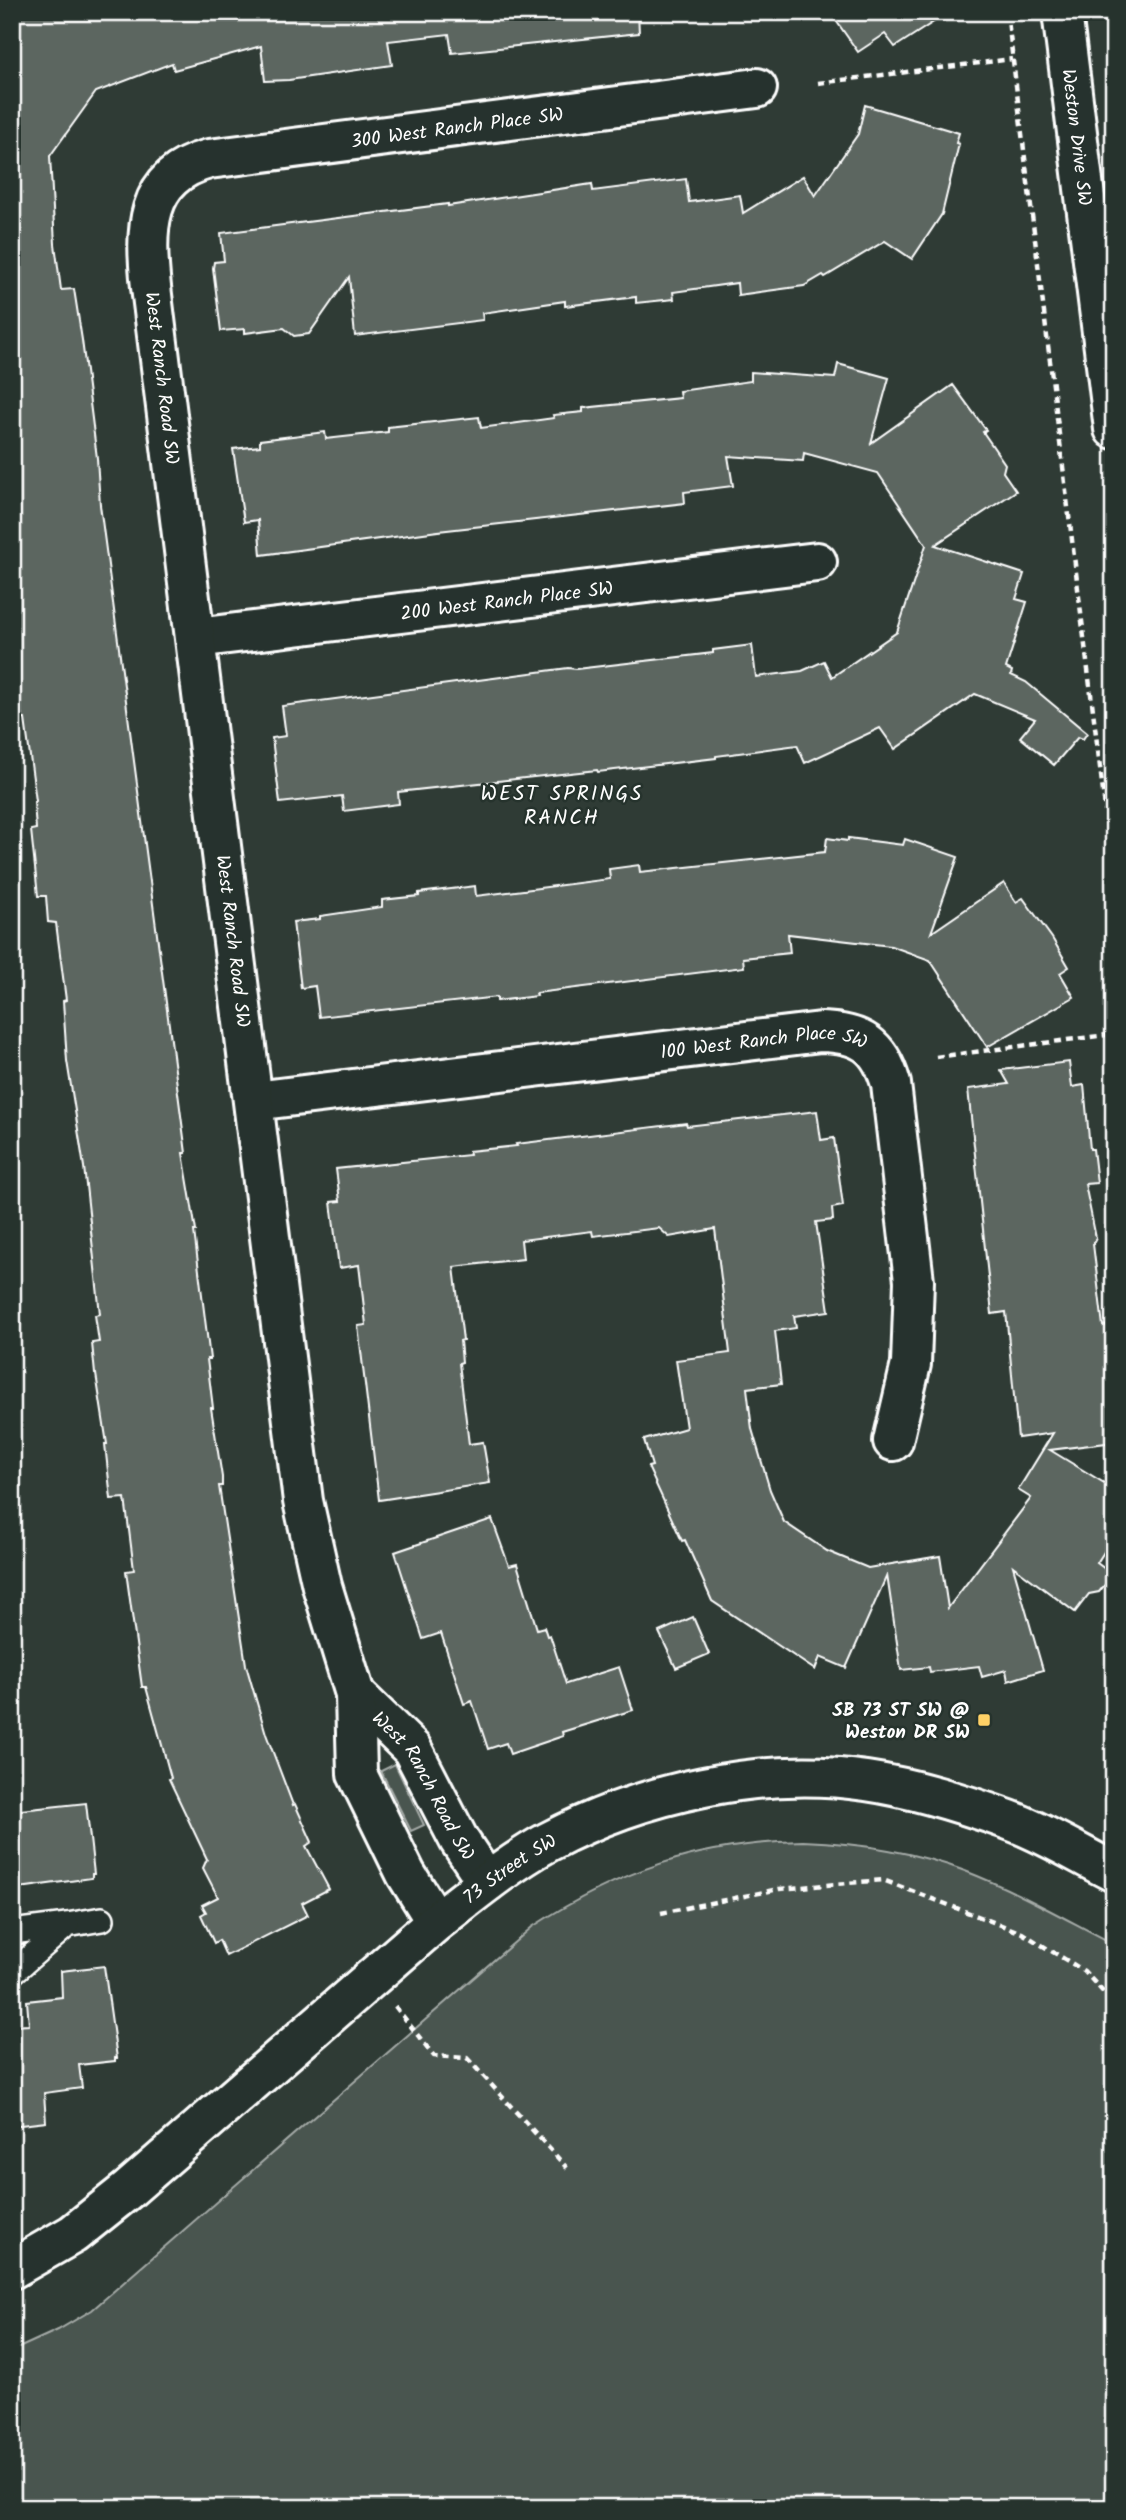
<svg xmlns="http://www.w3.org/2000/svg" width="1126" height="2520" viewBox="0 0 1126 2520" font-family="Kalam,sans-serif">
<rect width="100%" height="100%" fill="#2f3b35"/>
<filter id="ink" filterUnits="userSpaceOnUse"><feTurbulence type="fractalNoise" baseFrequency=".0143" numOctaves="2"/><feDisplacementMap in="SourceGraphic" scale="14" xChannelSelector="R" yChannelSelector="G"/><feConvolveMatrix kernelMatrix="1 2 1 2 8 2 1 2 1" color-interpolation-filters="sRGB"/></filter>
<g filter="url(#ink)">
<!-- green -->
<g fill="#4a544f" stroke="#a4aaa7" stroke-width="2">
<path d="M 395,1764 L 424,1825 L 411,1831 L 381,1771 Z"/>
<path d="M 803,1841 C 858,1843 913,1851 965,1871 C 1017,1891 1065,1919 1114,1944 L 1114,2508 L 12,2508 L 12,2351 L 58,2330 L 92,2310 L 532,1927 C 620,1870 699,1843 803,1841 Z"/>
</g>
<!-- building -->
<g fill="#5b6661" stroke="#fff" stroke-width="2">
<path d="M 12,12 L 638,12 L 639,33 L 452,53 L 449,34 L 388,41 L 392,65 L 289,80 L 265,81 L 261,46 L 174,70 L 172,63 L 96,92 L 50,156 L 55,244 L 61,290 L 74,289 L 82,340 L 97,458 L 100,505 L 186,1153 L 183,1153 L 196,1231 L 194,1231 L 210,1359 L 207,1359 L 213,1408 L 211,1408 L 222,1477 L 222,1486 L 219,1486 L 246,1665 L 266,1734 L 293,1805 L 295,1804 L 312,1842 L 306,1846 L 329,1889 L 302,1903 L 308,1915 L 226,1956 L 219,1940 L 214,1943 L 201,1915 L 206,1912 L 202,1905 L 218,1897 L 203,1868 L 207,1859 L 169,1779 L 171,1778 L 146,1687 L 142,1687 L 126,1571 L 134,1570 L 125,1498 L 111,1499 L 105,1444 L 107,1444 L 96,1374 L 95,1374 L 92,1343 L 99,1342 L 95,1315 L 100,1314 L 84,1167 L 67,1061 L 63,1001 L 66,1000 L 56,923 L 48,922 L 46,896 L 38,896 L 31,830 L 36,829 L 34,802 L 36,801 L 25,719 L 22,719 L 12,651 Z"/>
<path d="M 830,12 L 949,12 L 895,47 L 885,34 L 858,52 Z"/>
<path d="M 865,105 L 959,133 L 956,143 L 959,144 L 942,214 L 912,259 L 885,241 L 825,277 L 823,275 L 804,286 L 738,295 L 737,283 L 673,292 L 674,299 L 636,303 L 636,297 L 565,306 L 565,301 L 482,313 L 483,320 L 355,336 L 349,277 L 309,334 L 294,336 L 284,328 L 245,333 L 245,329 L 221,331 L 213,268 L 214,262 L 224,261 L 221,233 L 448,204 L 448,206 L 592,184 L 593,191 L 686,179 L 689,202 L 740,195 L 743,213 L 803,176 L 815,196 L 858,134 Z"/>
<path d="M 838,364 L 889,378 L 871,443 L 953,385 L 986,430 L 983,432 L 1005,464 L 1003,472 L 1016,491 L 935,545 L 1024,574 L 1016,599 L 1027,602 L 1006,668 L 1012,671 L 1011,675 L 1026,682 L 1087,733 L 1083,739 L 1078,737 L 1054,765 L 1020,737 L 1035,719 L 975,694 L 895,749 L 880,728 L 805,763 L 797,745 L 716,756 L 716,758 L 598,772 L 597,770 L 398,792 L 399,804 L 344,811 L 342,796 L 280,803 L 272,738 L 286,736 L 282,706 L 568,668 L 576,669 L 713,653 L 713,650 L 752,645 L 756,677 L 802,671 L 824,661 L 832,677 L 897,632 L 926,545 L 878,473 L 804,453 L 803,461 L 728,456 L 733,486 L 684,492 L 685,503 L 438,531 L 261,555 L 258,520 L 244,522 L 233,449 L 260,446 L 260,440 L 325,432 L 326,439 L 388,432 L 388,427 L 479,417 L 481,428 L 554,418 L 553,415 L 583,412 L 583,408 L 680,398 L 679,391 L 751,381 L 751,372 L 835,378 Z"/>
<path d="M 827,838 L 848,841 L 848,838 L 903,845 L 905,839 L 958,857 L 931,933 L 1004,883 L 1016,902 L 1023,898 L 1052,938 L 1069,967 L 1060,973 L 1074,997 L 987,1047 L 930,960 L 891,946 L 788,934 L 790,953 L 743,958 L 744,967 L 536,993 L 537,996 L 497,1001 L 497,997 L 319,1017 L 315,986 L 301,988 L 293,922 L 320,919 L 320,916 L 382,907 L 382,900 L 419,896 L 419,893 L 475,886 L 476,896 L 610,879 L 609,869 L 639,865 L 640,872 L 825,852 Z"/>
<path d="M 1069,1062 L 1072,1087 L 1084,1085 L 1090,1149 L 1093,1149 L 1097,1183 L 1085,1184 L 1096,1238 L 1093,1244 L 1103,1326 L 1114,1324 L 1114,1442 L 1050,1450 L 1114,1489 L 1114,1536 L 1097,1563 L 1113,1575 L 1099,1592 L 1089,1594 L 1075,1612 L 1013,1566 L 1043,1670 L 1008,1681 L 1006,1670 L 982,1677 L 979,1666 L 930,1672 L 929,1667 L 901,1670 L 887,1575 L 846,1668 L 820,1657 L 815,1670 L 712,1601 L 685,1540 L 682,1541 L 648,1467 L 652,1466 L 644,1440 L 686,1428 L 676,1360 L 730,1353 L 715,1229 L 669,1237 L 659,1228 L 593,1236 L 592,1231 L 521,1240 L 523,1259 L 454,1267 L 463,1340 L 460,1341 L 462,1362 L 459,1363 L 469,1444 L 483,1442 L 490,1483 L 379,1500 L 358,1326 L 366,1325 L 359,1265 L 339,1268 L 331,1202 L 340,1201 L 336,1169 L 470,1155 L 469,1151 L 517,1146 L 516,1144 L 686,1123 L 687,1126 L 817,1111 L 821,1140 L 834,1138 L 843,1206 L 832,1208 L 833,1220 L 816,1222 L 829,1311 L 794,1316 L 796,1328 L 775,1331 L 781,1384 L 747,1388 L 752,1429 L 770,1490 L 784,1522 L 827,1551 L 868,1568 L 940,1556 L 948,1608 L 1031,1498 L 1018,1490 L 1053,1433 L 1018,1438 L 1006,1312 L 992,1314 L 968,1089 L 1009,1084 L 1001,1070 Z"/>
<path d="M 492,1519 L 509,1566 L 517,1564 L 537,1629 L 544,1627 L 547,1636 L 550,1635 L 566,1684 L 619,1667 L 633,1710 L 562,1732 L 563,1736 L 510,1754 L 506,1743 L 488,1749 L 472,1701 L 464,1704 L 441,1633 L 423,1639 L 395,1552 Z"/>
<path d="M 693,1617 L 709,1654 L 676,1668 L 659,1632 Z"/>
<path d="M 86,1803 L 94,1874 L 92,1874 L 92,1878 L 12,1889 L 12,1811 Z"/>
<path d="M 104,1966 L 117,2058 L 115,2058 L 115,2061 L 79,2065 L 82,2088 L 44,2093 L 46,2122 L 12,2126 L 12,2026 L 29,2025 L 27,2001 L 62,1997 L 61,1971 Z"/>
</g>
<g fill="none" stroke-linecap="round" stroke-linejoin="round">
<!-- lane casing -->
<g stroke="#fff" stroke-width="28">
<g id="lane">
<path d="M 67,1925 L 102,1919"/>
<path d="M 12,1932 L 67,1925 L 12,1973"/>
</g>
</g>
<!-- street casing -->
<g stroke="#fff" stroke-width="44">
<g id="street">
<path id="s1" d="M 1062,12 L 1114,429"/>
<path id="s2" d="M 196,638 L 817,562"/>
<path id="s3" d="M 254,1101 L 821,1032 C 861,1033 880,1045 891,1084 L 914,1281 L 911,1364 L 893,1441"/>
<path id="s4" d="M 355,1694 L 412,1749 L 459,1840 L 487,1882"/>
<path id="s5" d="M 436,1922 L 406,1874 L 357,1774 L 355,1694 L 322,1586 L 303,1501 L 151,287 C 145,232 143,176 209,159 L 757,88"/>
</g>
</g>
<!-- secondary casing -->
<g stroke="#fff" stroke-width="44">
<g id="secondary">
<path id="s6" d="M 12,2269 L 73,2234 L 128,2190 L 436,1922 C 472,1894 508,1864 548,1842 C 640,1793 763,1765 866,1781 C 915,1788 964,1804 1009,1820 C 1045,1833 1080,1855 1114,1872"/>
</g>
</g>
<!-- path -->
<g stroke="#fff" stroke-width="4.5" stroke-dasharray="7 5" stroke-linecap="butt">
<path d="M 1007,12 L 1114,881"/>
<path d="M 818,83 L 1012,59"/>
<path d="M 936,1057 L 1114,1034"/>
<path d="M 661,1913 L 779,1889 L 883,1880 L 1022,1933 L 1084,1971 L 1114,2004"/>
<path d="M 395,2006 L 434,2056 L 467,2058 L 567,2168"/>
</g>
<!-- lane -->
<use href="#lane" stroke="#26332d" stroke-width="23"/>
<!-- street -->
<use href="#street" stroke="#26332d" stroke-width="38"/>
<!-- secondary -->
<use href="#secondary" stroke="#26332d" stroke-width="38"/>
</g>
</g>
<!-- markers -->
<rect fill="#ffd166" stroke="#26332d" stroke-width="2.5" x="977" y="1713" width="14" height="14" rx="3.5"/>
<g text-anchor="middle" stroke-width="5" stroke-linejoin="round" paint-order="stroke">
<!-- street labels -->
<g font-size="19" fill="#fff" stroke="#26332d">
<text dy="7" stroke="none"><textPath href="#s5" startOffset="2079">300 West Ranch Place SW</textPath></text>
<text dy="7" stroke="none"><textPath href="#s1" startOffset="126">Weston Drive SW</textPath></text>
<text transform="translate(163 378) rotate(83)" y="7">West Ranch Road SW</text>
<text dy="7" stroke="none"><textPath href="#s2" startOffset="313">200 West Ranch Place SW</textPath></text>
<text transform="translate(234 941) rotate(83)" y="7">West Ranch Road SW</text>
<text dy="7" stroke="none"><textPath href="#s3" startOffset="514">100 West Ranch Place SW</textPath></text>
<text dy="7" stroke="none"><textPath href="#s4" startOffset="116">West Ranch Road SW</textPath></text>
<text dy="7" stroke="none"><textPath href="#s6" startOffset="640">73 Street SW</textPath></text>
</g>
<!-- poi labels -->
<g font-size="19" font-weight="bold" fill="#fff" stroke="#26332d" text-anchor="end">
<text x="970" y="1716">SB 73 ST SW @<tspan x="970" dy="22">Weston DR SW</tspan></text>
</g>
<!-- neighbourhood labels -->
<g font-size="21" letter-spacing="2" fill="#fff" stroke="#26332d">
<text x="562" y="800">WEST SPRINGS<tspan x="562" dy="24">RANCH</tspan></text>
</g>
</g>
<!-- margin -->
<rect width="1126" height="2520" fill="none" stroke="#26332d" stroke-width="42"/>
<rect x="21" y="21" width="1084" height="2478" fill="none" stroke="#fff" stroke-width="2.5" filter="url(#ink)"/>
</svg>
